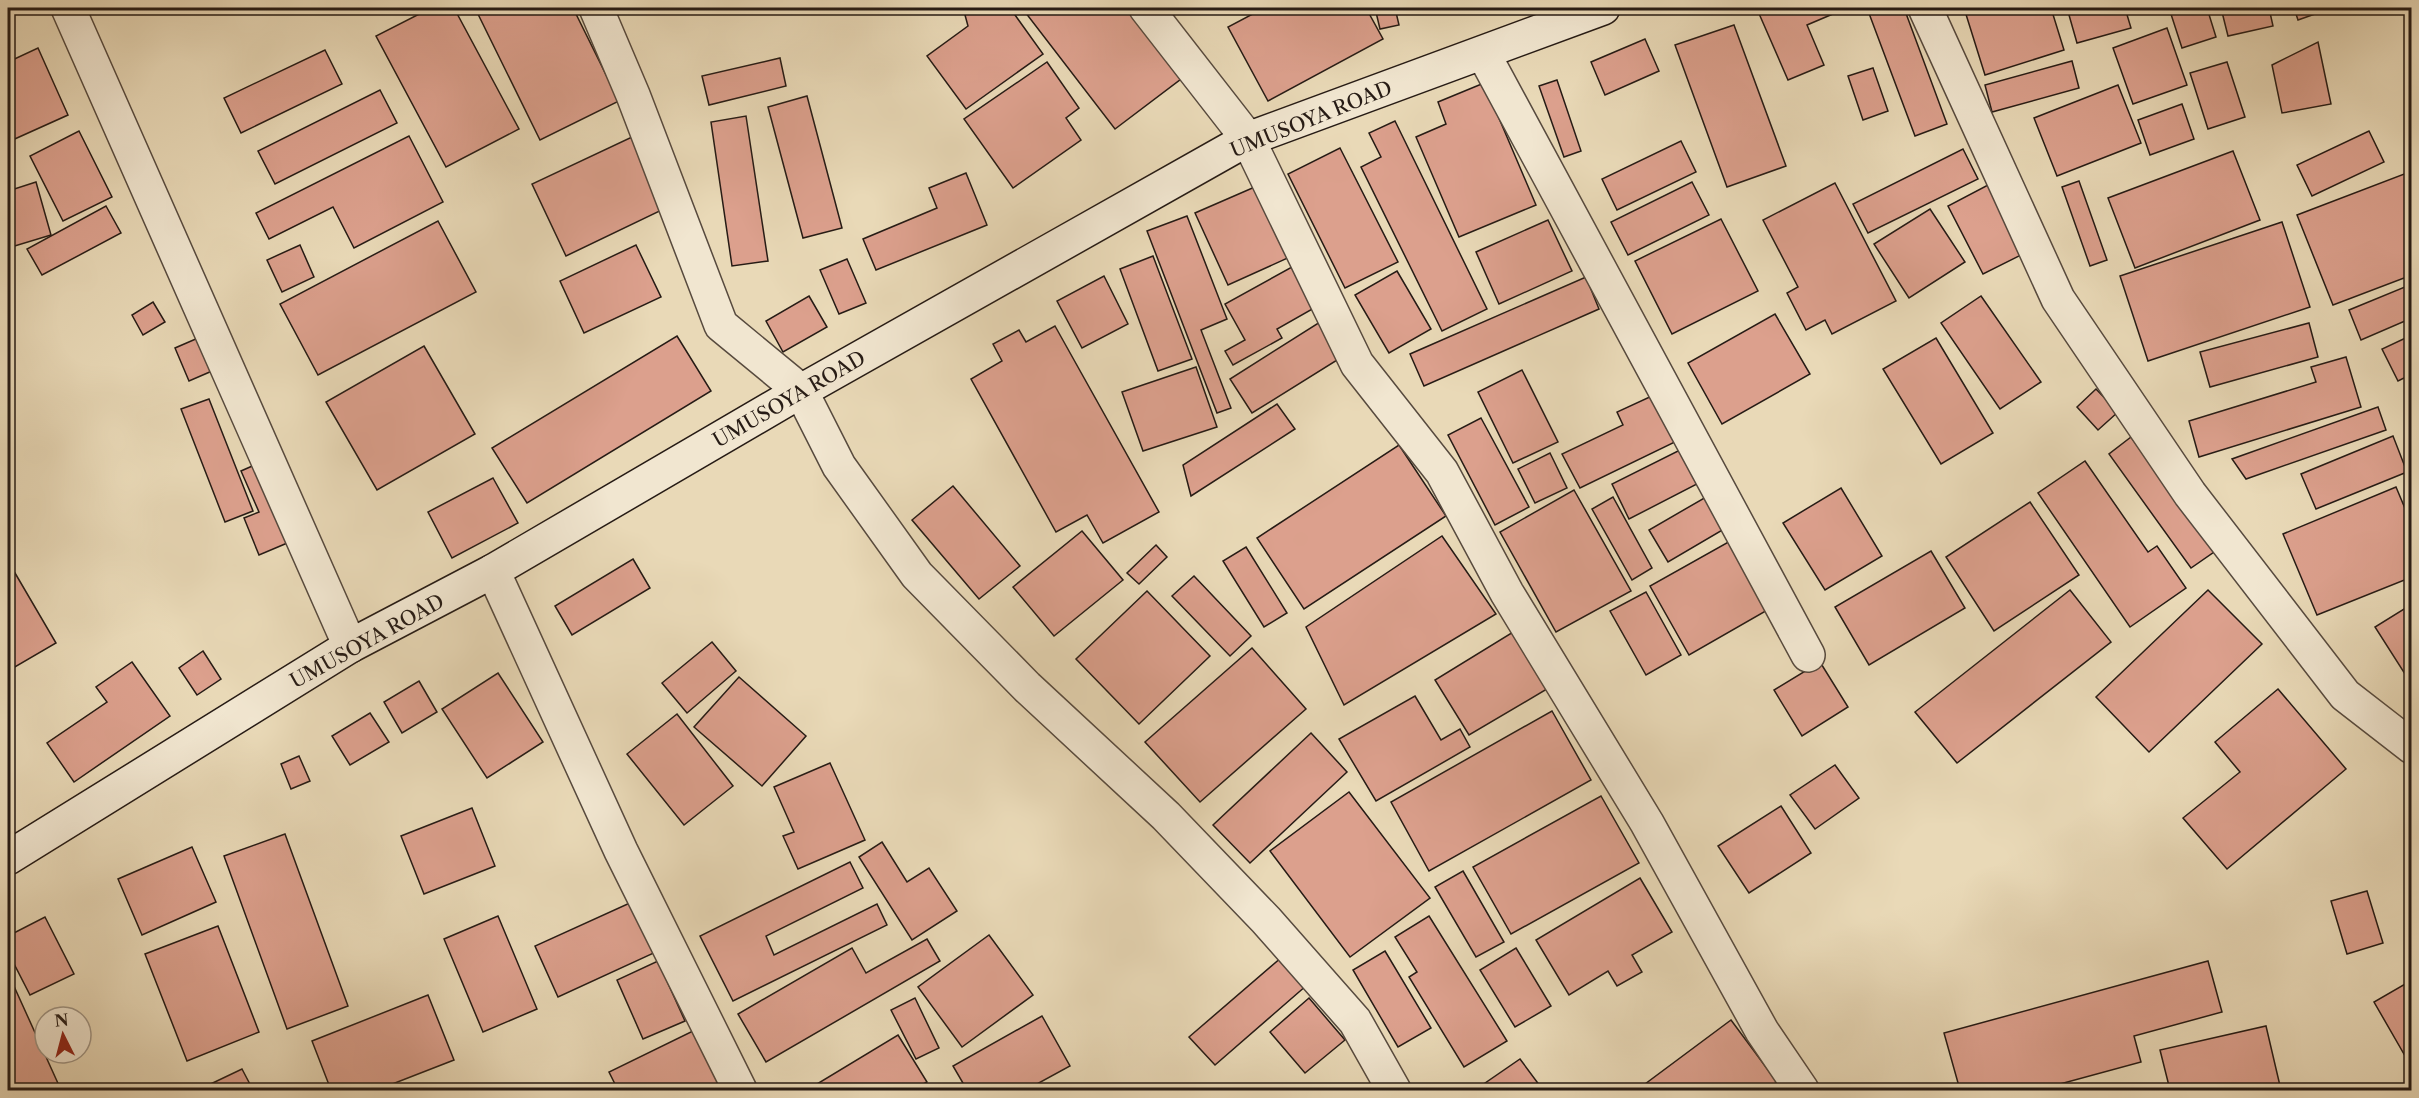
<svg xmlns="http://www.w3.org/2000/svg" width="2419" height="1098" viewBox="0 0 2419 1098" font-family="'Libre Caslon Text',serif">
<rect width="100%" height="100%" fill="#e9d9b7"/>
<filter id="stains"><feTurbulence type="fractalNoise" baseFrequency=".00333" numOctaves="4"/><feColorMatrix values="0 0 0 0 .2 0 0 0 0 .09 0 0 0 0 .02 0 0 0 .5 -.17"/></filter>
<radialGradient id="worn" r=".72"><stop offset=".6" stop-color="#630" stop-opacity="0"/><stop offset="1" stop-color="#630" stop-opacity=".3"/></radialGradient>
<!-- building -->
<g fill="#dca08d" stroke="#261b15" stroke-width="1.5">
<path d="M 431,8 L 454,8 L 519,129 L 446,167 L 376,36 Z"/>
<path d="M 475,8 L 573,8 L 619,101 L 540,140 Z"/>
<path d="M 976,8 L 1010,8 L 1043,54 L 966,109 L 927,56 L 968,26 L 965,15 Z"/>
<path d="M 1022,8 L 1127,8 L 1181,79 L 1115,129 Z"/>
<path d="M 1264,8 L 1366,8 L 1383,39 L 1268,101 L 1228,27 Z"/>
<path d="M 1375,8 L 1395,8 L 1399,25 L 1380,29 Z"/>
<path d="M 1415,8 L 1449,8 L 1416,14 Z"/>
<path d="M 1761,8 L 1847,8 L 1807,25 L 1824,65 L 1788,80 L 1757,9 Z"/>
<path d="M 1867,8 L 1904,8 L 1947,124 L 1915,136 Z"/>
<path d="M 1964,8 L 2051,8 L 2064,50 L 1985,75 Z"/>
<path d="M 2067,8 L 2125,8 L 2131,28 L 2077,43 Z"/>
<path d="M 2169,8 L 2207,8 L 2216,37 L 2182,48 Z"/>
<path d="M 2221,8 L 2269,8 L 2273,26 L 2228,36 Z"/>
<path d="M 2294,8 L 2332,8 L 2298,20 Z"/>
<path d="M 1734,25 L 1786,166 L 1727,187 L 1675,45 Z"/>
<path d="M 2167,28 L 2187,85 L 2133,104 L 2113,48 Z"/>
<path d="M 1645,39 L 1659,71 L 1605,95 L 1591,62 Z"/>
<path d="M 2318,42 L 2331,104 L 2282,113 L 2272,65 Z"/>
<path d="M 38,48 L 68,115 L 8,142 L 8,62 Z"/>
<path d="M 325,50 L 342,84 L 241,133 L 224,98 Z"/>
<path d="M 780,58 L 786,86 L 709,105 L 702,76 Z"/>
<path d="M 2072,61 L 2079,88 L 1992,112 L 1985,85 Z"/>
<path d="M 1047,62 L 1079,108 L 1066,118 L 1081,140 L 1013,188 L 964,119 Z"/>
<path d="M 2227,62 L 2245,117 L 2208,129 L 2190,73 Z"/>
<path d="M 1873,68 L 1888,111 L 1863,120 L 1848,76 Z"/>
<path d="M 1557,80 L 1581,151 L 1564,157 L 1539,86 Z"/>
<path d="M 1484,83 L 1536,205 L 1459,237 L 1416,137 L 1446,124 L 1438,102 Z"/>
<path d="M 2118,85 L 2141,143 L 2057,176 L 2034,118 Z"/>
<path d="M 380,90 L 397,123 L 275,184 L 258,151 Z"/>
<path d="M 807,96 L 842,228 L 803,238 L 768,107 Z"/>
<path d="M 2182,104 L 2194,139 L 2150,155 L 2138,120 Z"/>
<path d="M 746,116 L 768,261 L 732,266 L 711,122 Z"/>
<path d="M 1395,121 L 1487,309 L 1442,331 L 1361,167 L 1381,157 L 1369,133 Z"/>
<path d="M 79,131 L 112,197 L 63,221 L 30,156 Z"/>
<path d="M 2369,131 L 2384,162 L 2312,196 L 2297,165 Z"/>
<path d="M 409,136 L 443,202 L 354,248 L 333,207 L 269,239 L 256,213 Z"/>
<path d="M 632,137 L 666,208 L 566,256 L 532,184 Z"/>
<path d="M 1681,141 L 1696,172 L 1617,210 L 1602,179 Z"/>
<path d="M 1340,148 L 1398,262 L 1345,288 L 1288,174 Z"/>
<path d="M 1963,149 L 1978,179 L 1868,233 L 1853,204 Z"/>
<path d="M 2233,151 L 2260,220 L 2135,268 L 2108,198 Z"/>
<path d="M 2412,171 L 2412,275 L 2333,305 L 2297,215 Z"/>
<path d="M 966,173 L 987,225 L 876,270 L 863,239 L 937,208 L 929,188 Z"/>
<path d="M 2079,181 L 2107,260 L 2090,266 L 2062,187 Z"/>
<path d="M 36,182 L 51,235 L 8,248 L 8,191 Z"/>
<path d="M 1692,182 L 1709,215 L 1628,255 L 1611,222 Z"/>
<path d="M 1835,183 L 1896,301 L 1832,334 L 1825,320 L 1806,330 L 1787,293 L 1798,287 L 1763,220 Z"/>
<path d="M 1988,185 L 2023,254 L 1983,274 L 1948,206 Z"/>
<path d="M 1257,186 L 1290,257 L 1228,285 L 1195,213 Z"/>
<path d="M 106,206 L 121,233 L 42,275 L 27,249 Z"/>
<path d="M 1930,209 L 1965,262 L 1909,298 L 1874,244 Z"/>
<path d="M 1187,216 L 1227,319 L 1201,330 L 1231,408 L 1217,413 L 1147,231 Z"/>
<path d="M 1721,219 L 1758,291 L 1672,334 L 1635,261 Z"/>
<path d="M 1548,220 L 1572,271 L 1499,304 L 1476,252 Z"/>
<path d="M 438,221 L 476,292 L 318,375 L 280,304 Z"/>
<path d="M 2282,222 L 2310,307 L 2148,361 L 2120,276 Z"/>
<path d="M 300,245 L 314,277 L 282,292 L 267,260 Z"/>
<path d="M 636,245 L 661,297 L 584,333 L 560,281 Z"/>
<path d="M 1153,256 L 1192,359 L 1158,371 L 1120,269 Z"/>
<path d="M 847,259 L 866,303 L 839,314 L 820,270 Z"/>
<path d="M 1301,262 L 1323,303 L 1277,329 L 1282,338 L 1233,365 L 1225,351 L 1245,340 L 1225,304 Z"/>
<path d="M 1397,271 L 1431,329 L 1389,353 L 1355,295 Z"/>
<path d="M 1104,276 L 1128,324 L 1082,348 L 1057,301 Z"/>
<path d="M 1586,277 L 1599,309 L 1424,386 L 1410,354 Z"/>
<path d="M 2412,284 L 2412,318 L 2361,340 L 2349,310 Z"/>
<path d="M 809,296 L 827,327 L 783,352 L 766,321 Z"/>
<path d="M 1981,296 L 2041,382 L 2000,409 L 1941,323 Z"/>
<path d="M 153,302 L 165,322 L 143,335 L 132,315 Z"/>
<path d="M 1775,314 L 1810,374 L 1722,424 L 1688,363 Z"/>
<path d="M 1320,322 L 1342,357 L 1252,413 L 1230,379 Z"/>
<path d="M 2309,323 L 2318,357 L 2210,387 L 2200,352 Z"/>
<path d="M 1055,326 L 1159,512 L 1103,543 L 1087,515 L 1056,532 L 971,379 L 1002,361 L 993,344 L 1019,330 L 1026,342 Z"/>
<path d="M 2412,335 L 2412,374 L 2398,381 L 2382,349 Z"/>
<path d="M 677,336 L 711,391 L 527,503 L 492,448 Z"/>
<path d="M 198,338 L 212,371 L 189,381 L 175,348 Z"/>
<path d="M 1936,338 L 1993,433 L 1941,464 L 1883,369 Z"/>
<path d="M 424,346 L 475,434 L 377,490 L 326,402 Z"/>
<path d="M 2346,357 L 2361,407 L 2199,457 L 2189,421 L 2316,382 L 2311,367 Z"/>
<path d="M 1196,367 L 1217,427 L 1143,451 L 1122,392 Z"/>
<path d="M 1522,370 L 1558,442 L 1513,463 L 1478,392 Z"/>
<path d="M 2096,389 L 2118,412 L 2098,430 L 2077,407 Z"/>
<path d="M 1654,395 L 1677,441 L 1580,488 L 1562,454 L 1623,425 L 1617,412 Z"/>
<path d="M 209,399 L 253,511 L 225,522 L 181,409 Z"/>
<path d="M 1277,404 L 1295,429 L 1191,496 L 1183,465 Z"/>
<path d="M 2378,407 L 2386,430 L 2246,479 L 2232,459 Z"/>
<path d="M 1481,418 L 1529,507 L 1495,525 L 1448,435 Z"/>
<path d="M 2393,436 L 2407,472 L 2316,509 L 2301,474 Z"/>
<path d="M 2131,437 L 2214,552 L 2191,568 L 2109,454 Z"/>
<path d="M 1399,445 L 1446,516 L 1304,609 L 1257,538 Z"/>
<path d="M 1680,450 L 1697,484 L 1629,519 L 1612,484 Z"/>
<path d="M 1550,453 L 1567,488 L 1535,503 L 1518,469 Z"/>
<path d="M 2085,461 L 2148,552 L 2157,546 L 2186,588 L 2130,627 L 2038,493 Z"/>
<path d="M 259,463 L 292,541 L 259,555 L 244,518 L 259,512 L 241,471 Z"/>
<path d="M 493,478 L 518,523 L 452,558 L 428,512 Z"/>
<path d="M 953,486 L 1020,566 L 979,599 L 912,520 Z"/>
<path d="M 2396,487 L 2412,525 L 2412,577 L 2317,615 L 2283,534 Z"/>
<path d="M 1841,488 L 1882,556 L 1825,590 L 1783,523 Z"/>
<path d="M 1574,490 L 1631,591 L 1556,632 L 1500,532 Z"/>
<path d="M 1713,493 L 1731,525 L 1668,562 L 1649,530 Z"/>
<path d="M 1613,497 L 1652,568 L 1632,580 L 1592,509 Z"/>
<path d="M 2030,502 L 2079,575 L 1994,631 L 1946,557 Z"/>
<path d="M 1082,531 L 1123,580 L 1054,636 L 1013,587 Z"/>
<path d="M 1442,536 L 1496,614 L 1344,705 L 1306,627 Z"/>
<path d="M 1732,540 L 1771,608 L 1689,655 L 1650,586 Z"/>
<path d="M 1156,545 L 1167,557 L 1139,584 L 1127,573 Z"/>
<path d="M 1246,547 L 1287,613 L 1264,627 L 1223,561 Z"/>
<path d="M 1931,551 L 1965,608 L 1869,665 L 1835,607 Z"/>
<path d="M 633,559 L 650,588 L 572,635 L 555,606 Z"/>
<path d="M 15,573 L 56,643 L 8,671 L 8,577 Z"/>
<path d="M 1194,576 L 1251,636 L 1230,656 L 1172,596 Z"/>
<path d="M 2070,590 L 2111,642 L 1957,763 L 1915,712 Z"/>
<path d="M 2208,590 L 2262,644 L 2149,752 L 2096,697 Z"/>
<path d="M 1147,591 L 1210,656 L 1139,724 L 1076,659 Z"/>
<path d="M 1646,592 L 1681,655 L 1646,675 L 1610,611 Z"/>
<path d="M 2412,604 L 2412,685 L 2375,627 Z"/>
<path d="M 1518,629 L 1552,686 L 1469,735 L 1435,680 Z"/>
<path d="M 712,642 L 736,671 L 687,713 L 662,683 Z"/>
<path d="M 1252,648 L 1306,709 L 1200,802 L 1145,742 Z"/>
<path d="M 203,651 L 221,679 L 197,695 L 179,668 Z"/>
<path d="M 132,662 L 170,716 L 74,782 L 47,743 L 107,702 L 96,687 Z"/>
<path d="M 1820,662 L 1848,707 L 1802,736 L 1774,690 Z"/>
<path d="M 498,673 L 543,742 L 487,778 L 442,709 Z"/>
<path d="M 739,677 L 806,736 L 762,786 L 694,727 Z"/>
<path d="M 419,681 L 437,712 L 402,733 L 384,702 Z"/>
<path d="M 2278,689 L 2346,769 L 2227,869 L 2183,818 L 2240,772 L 2215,742 Z"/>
<path d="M 1415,696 L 1441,740 L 1460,729 L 1470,747 L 1376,801 L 1339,739 Z"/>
<path d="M 1552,711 L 1591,780 L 1429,871 L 1391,802 Z"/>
<path d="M 370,713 L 389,742 L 350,765 L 332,736 Z"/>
<path d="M 677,714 L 733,786 L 684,825 L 627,754 Z"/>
<path d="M 1311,733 L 1347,772 L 1250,863 L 1213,825 Z"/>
<path d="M 299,756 L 310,781 L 291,789 L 281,764 Z"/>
<path d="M 830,763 L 865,840 L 798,869 L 783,836 L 794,832 L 774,787 Z"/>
<path d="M 1835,765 L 1859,798 L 1815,829 L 1790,795 Z"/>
<path d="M 1349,792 L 1430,898 L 1350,957 L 1270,851 Z"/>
<path d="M 1601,796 L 1639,863 L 1511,934 L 1473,867 Z"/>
<path d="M 1781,806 L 1811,853 L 1749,893 L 1718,846 Z"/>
<path d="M 472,808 L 495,866 L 424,894 L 401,836 Z"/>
<path d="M 285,834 L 348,1006 L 287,1029 L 224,856 Z"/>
<path d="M 882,842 L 907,882 L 929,868 L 957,911 L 912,940 L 859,857 Z"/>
<path d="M 192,847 L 216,902 L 142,935 L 118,879 Z"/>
<path d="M 850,862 L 863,888 L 766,936 L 774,955 L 877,904 L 887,925 L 733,1001 L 700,936 Z"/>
<path d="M 1463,871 L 1504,942 L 1476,957 L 1435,887 Z"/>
<path d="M 1640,878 L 1672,932 L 1632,955 L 1642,972 L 1617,986 L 1608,971 L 1569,995 L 1536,940 Z"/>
<path d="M 2367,891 L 2383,943 L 2347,954 L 2331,901 Z"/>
<path d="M 632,902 L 656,952 L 558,997 L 535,946 Z"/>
<path d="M 498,916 L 537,1009 L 483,1032 L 444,939 Z"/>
<path d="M 1429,916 L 1507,1041 L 1464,1067 L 1409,977 L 1417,972 L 1395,937 Z"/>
<path d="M 45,917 L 74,974 L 30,995 L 8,952 L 8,936 Z"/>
<path d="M 218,926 L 259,1032 L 187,1061 L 145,954 Z"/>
<path d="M 989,935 L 1033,995 L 962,1047 L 918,987 Z"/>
<path d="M 927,939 L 940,961 L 766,1062 L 738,1014 L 852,948 L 866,973 Z"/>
<path d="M 1516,948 L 1551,1006 L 1515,1027 L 1480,970 Z"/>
<path d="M 1385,951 L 1431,1028 L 1398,1047 L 1353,970 Z"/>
<path d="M 1282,957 L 1307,985 L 1215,1065 L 1189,1037 Z"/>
<path d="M 658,961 L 685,1021 L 643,1039 L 617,980 Z"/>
<path d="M 2208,961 L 2222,1012 L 2134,1036 L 2141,1062 L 2038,1090 L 1960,1090 L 1944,1033 Z"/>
<path d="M 8,973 L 61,1090 L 8,1090 Z"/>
<path d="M 2412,980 L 2412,1068 L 2374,1002 Z"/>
<path d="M 428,995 L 454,1060 L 377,1090 L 331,1090 L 312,1041 Z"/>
<path d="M 915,998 L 939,1048 L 916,1059 L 891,1010 Z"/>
<path d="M 1309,998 L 1345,1040 L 1305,1073 L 1270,1032 Z"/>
<path d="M 1042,1016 L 1070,1066 L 1026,1090 L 967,1090 L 953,1066 Z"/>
<path d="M 1731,1020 L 1777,1082 L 1766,1090 L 1637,1090 Z"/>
<path d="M 2266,1026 L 2281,1090 L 2170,1090 L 2160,1050 Z"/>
<path d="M 695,1030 L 725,1090 L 618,1090 L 609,1072 Z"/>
<path d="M 898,1035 L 927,1082 L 912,1090 L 807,1090 Z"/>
<path d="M 1520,1059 L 1543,1090 L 1475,1090 Z"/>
<path d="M 242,1069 L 253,1090 L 198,1090 Z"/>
</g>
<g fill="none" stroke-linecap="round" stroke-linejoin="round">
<!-- minor casing -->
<g stroke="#574a3e" stroke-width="36">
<g id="minor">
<path d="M 68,8 L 350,646"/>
<path d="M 596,8 L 633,95 L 721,325 L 801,391 L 839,466 L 917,575 L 1027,687 L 1166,816 L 1266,920 L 1355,1021 L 1394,1090"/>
<path d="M 1146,8 L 1248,139 L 1357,364 L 1442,472 L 1507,593 L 1647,823 L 1762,1031 L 1802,1090"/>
<path d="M 1925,8 L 2058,299 L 2190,494 L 2345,695 L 2412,747"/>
<path d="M 1483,53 L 1808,655"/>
<path d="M 493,571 L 621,851 L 740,1090"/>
</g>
</g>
<!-- secondary casing -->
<g stroke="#261b15" stroke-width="36">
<path id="secondary" d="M 8,858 L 350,646 L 493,571 L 801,391 L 1248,139 L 1603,8"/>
</g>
<!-- minor -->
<use href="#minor" stroke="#f1e6d0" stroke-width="33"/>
<!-- secondary -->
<use href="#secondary" stroke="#f1e6d0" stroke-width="33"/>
</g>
<g text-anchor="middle" stroke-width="4.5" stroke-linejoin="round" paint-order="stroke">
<!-- street labels -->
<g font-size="20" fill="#261b15" stroke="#f1e6d0">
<text transform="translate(1311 119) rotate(-22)" y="7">UMUSOYA ROAD</text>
<text transform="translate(789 399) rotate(-30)" y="7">UMUSOYA ROAD</text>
<text transform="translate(367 641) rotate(-29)" y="7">UMUSOYA ROAD</text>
</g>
</g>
<!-- margin -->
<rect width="2419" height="1098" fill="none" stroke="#e9d9b7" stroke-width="30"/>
<rect x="9" y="9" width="2401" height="1080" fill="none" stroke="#261b15" stroke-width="3"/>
<rect x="15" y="15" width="2389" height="1068" fill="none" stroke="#261b15" stroke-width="1.5"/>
<!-- north arrow -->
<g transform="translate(63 1035) rotate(354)"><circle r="28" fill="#f1e6d0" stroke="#a09585" stroke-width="1.5"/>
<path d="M0-4.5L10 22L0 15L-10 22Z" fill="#8f2418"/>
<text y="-9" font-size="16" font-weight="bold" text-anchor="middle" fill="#261b15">N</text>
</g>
<rect width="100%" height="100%" filter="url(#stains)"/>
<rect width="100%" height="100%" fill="url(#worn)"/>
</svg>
